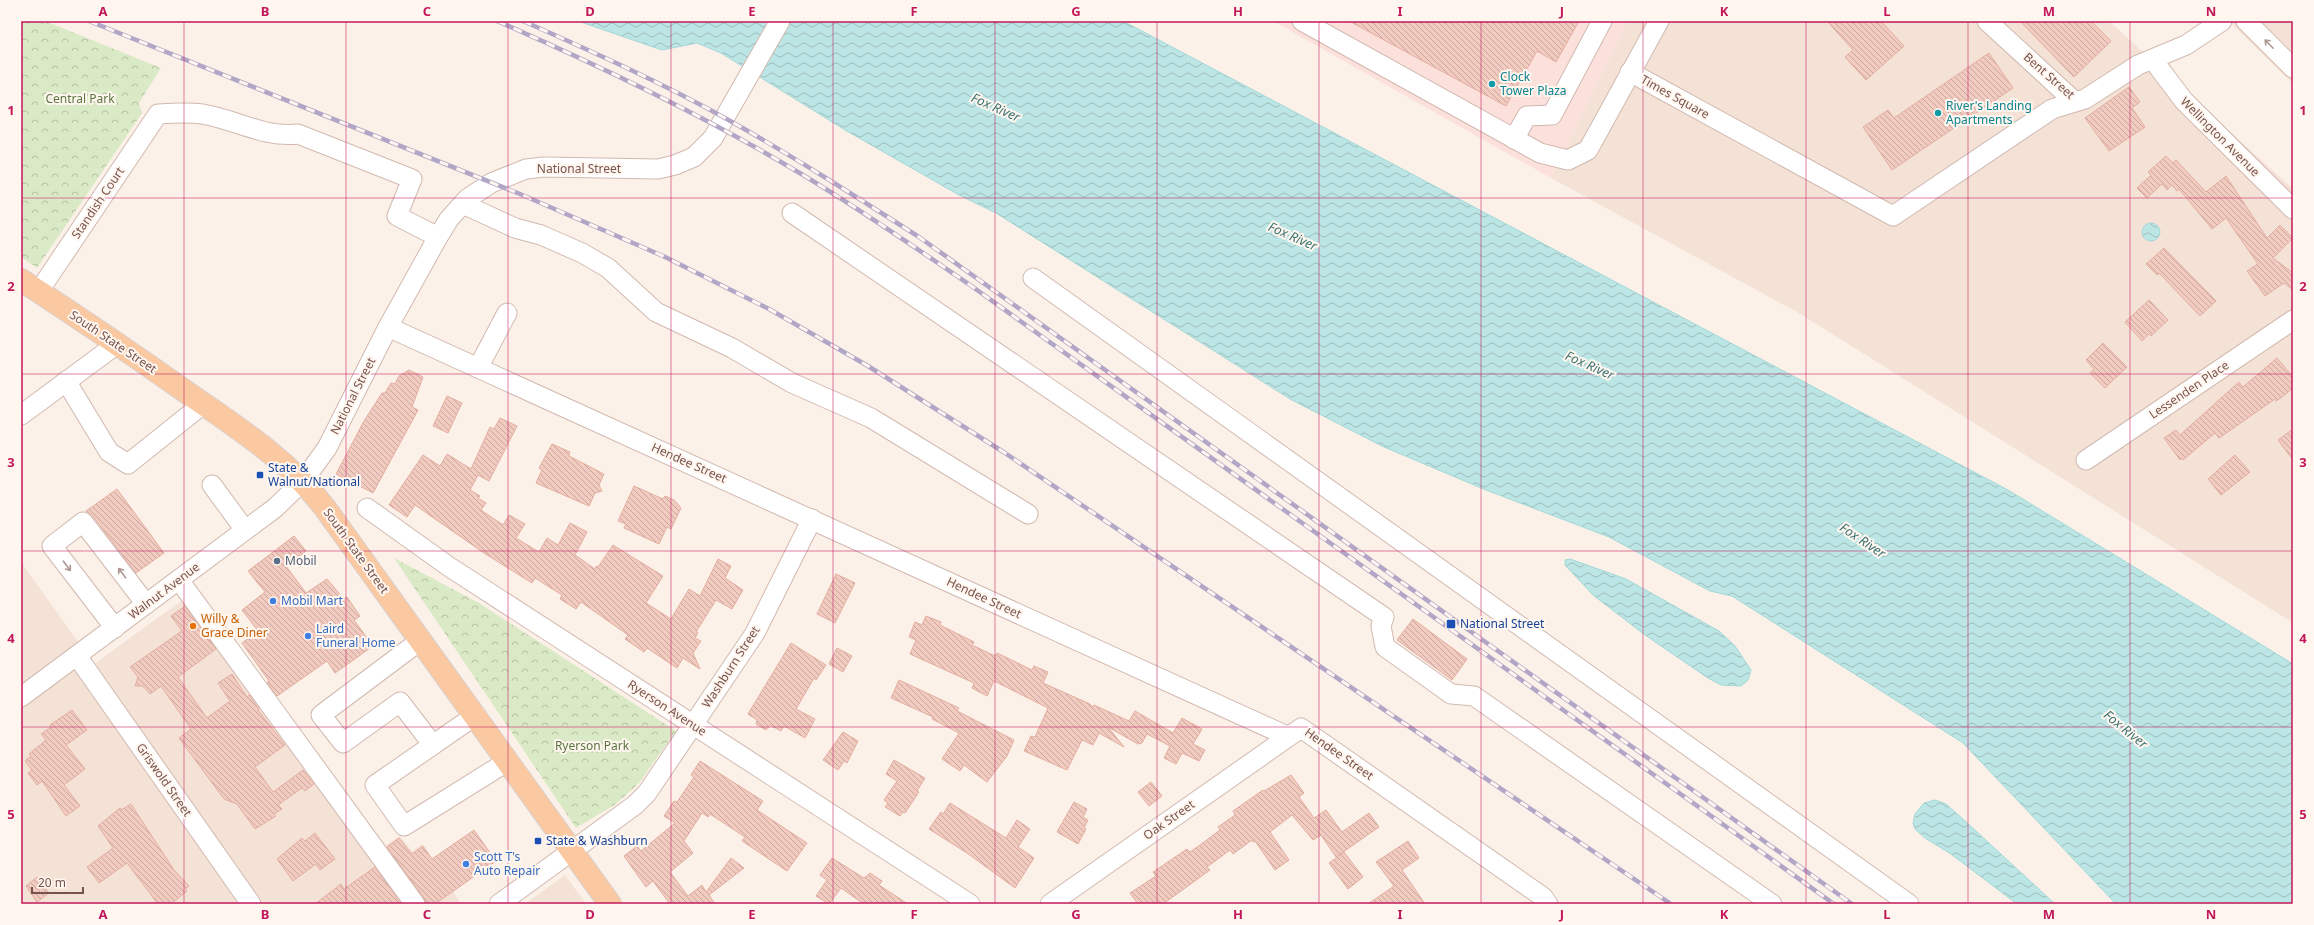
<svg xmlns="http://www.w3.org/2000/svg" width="2314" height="925" viewBox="0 0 2314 925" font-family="'Noto Sans',sans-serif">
<defs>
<pattern id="park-crowns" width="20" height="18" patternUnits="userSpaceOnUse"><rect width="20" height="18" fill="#dbeac6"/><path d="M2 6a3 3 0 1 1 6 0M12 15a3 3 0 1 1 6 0" fill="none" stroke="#b6c0a3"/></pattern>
<pattern id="water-waves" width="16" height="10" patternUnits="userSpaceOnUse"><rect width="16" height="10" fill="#bce6e5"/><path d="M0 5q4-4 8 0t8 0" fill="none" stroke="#9ebdbc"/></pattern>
<pattern id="building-back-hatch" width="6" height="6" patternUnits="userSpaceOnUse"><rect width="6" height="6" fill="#f2cbc0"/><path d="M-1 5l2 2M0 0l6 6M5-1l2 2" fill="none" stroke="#c9a79e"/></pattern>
</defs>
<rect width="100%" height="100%" fill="#fcf1e8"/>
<!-- residential -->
<g fill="#f4e2d7">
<path d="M 1628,21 L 2109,21 L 2293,189 L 2293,623 L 1797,312 L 1551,178 Z"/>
<path d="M 2229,21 L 2293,21 L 2293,84 Z"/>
<path d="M 21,562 L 94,664 L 188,596 L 382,848 L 400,836 L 412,851 L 422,844 L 461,904 L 21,904 Z"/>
<path d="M 565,875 L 586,904 L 525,904 Z"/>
</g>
<!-- commercial -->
<path fill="#fce0dc" d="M 1273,21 L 1628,21 L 1551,178 Z"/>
<!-- park -->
<g fill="url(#park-crowns)">
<path d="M 21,21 L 45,21 L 161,68 L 139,103 L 142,113 L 37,268 L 21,257 Z"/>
<path d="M 394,558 L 479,603 L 676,731 L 639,783 L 616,804 L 576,828 Z"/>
</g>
<!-- water -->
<g fill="url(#water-waves)" stroke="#a3d8d7">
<path d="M 578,21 L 1123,21 L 2008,490 L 2293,664 L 2293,904 L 2116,904 L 1963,743 L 1732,596 L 1710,591 L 1609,537 L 1486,490 L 1384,447 L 1290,399 L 996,213 L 959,195 L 845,130 L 721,53 L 697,43 L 662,50 Z"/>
<circle cx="2151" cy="232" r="9"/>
<path d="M 1570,559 L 1626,579 L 1719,631 L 1735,646 L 1751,670 L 1748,680 L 1741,686 L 1721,685 L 1708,678 L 1645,635 L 1593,595 L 1565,565 L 1565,560 Z"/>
<path d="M 1935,800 L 1946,804 L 1964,820 L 2055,904 L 2017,904 L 1951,854 L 1925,838 L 1915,829 L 1913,823 L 1915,814 L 1924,803 Z"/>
</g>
<!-- building -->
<g fill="url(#building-back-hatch)" stroke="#e4aea0">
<path d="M 1349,21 L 1579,21 L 1556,62 L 1537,51 L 1506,106 Z"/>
<path d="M 1827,21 L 1881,21 L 1904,46 L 1866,80 L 1845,57 L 1853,50 Z"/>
<path d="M 2020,21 L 2091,21 L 2111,41 L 2074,77 Z"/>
<path d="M 1989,53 L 2013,88 L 1892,170 L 1863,127 L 1888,110 L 1894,118 Z"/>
<path d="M 2129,87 L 2140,102 L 2132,108 L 2145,127 L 2109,151 L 2085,118 Z"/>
<path d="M 2166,156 L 2173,163 L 2176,160 L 2206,192 L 2226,176 L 2267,238 L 2280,225 L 2293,238 L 2273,258 L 2293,273 L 2293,290 L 2284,283 L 2265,296 L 2247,271 L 2258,264 L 2226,218 L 2212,229 L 2179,189 L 2177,191 L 2172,185 L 2167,190 L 2162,184 L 2147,198 L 2137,188 L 2151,175 L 2148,172 Z"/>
<path d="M 2164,248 L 2216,301 L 2200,316 L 2159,273 L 2157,275 L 2146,264 Z"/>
<path d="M 2149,300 L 2168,320 L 2151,336 L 2149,334 L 2142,341 L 2125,322 Z"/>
<path d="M 2103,343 L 2127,367 L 2105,388 L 2090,373 L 2094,369 L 2086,360 Z"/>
<path d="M 2277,358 L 2293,377 L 2293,388 L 2282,397 L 2276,401 L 2275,399 L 2219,438 L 2215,433 L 2183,460 L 2182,458 L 2180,460 L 2164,438 L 2176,430 L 2180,435 L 2239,382 L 2243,387 Z"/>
<path d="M 409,370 L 423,377 L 412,407 L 418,410 L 373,493 L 336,474 L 364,421 L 382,393 L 385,393 L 391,383 L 395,384 L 399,376 Z"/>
<path d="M 447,396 L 462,403 L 448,433 L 433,426 Z"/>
<path d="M 500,418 L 517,426 L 489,481 L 478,475 L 470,490 L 480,496 L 478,498 L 486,503 L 481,510 L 503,525 L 509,515 L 525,524 L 516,538 L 539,552 L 547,538 L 558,545 L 570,523 L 587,532 L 575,555 L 595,569 L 596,566 L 598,567 L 613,545 L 663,576 L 646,603 L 671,619 L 689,589 L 700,596 L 718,559 L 731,566 L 725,578 L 743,590 L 732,609 L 716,600 L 696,632 L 698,633 L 695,638 L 701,641 L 693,653 L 700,669 L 683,658 L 677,668 L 647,648 L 644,652 L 625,639 L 628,635 L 581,602 L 576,609 L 560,599 L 562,595 L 535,578 L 532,583 L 484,553 L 415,505 L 407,517 L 389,505 L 423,455 L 440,466 L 447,454 L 471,469 L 490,427 L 494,429 Z"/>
<path d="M 2293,429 L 2293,460 L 2278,440 Z"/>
<path d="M 552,444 L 570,452 L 569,456 L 604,474 L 599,485 L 602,491 L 595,493 L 589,506 L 536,483 L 542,470 L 539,468 Z"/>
<path d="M 2235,455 L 2250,472 L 2221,495 L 2208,479 Z"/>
<path d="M 634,486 L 663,499 L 665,496 L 674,500 L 681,508 L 671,529 L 667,527 L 659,544 L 624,528 L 626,524 L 618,521 Z"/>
<path d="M 117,489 L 164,553 L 136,573 L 92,515 L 86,511 Z"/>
<path d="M 294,536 L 306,551 L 286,566 L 306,593 L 327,579 L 344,599 L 347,597 L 360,616 L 354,620 L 373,646 L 335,673 L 327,661 L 277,696 L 267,683 L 269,681 L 242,643 L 258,631 L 242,610 L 265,592 L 248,571 Z"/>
<path d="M 836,574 L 855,583 L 835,623 L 817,614 Z"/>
<path d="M 185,606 L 216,649 L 178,677 L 207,718 L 230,701 L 218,683 L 232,674 L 247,697 L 249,695 L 259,709 L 258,710 L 285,745 L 255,767 L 273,792 L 303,770 L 314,784 L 305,791 L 302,788 L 278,805 L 282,809 L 274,814 L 276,816 L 255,829 L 237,804 L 224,799 L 179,738 L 191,729 L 161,686 L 150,694 L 143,686 L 135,686 L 138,677 L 130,667 L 182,631 L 171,616 Z"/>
<path d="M 926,616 L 941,622 L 940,625 L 974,642 L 972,645 L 995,656 L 997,653 L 1032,670 L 1034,666 L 1048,672 L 1043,683 L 1090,704 L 1093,707 L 1094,705 L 1129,721 L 1135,711 L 1173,733 L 1182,718 L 1202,729 L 1193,744 L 1205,750 L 1199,761 L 1182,753 L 1176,764 L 1164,758 L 1170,746 L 1147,734 L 1142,743 L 1138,744 L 1108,727 L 1124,747 L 1099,733 L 1093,745 L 1082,740 L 1067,770 L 1024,751 L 1031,736 L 1035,737 L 1048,708 L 994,681 L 987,696 L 972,688 L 974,683 L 910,654 L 916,640 L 909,637 L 915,622 L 922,625 Z"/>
<path d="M 1413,619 L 1467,659 L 1452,680 L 1397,640 Z"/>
<path d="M 791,643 L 826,665 L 816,680 L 814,678 L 796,709 L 815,719 L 805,738 L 784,726 L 781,731 L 770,725 L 766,730 L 756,724 L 757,720 L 748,714 Z"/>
<path d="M 837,648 L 852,656 L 843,672 L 829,664 Z"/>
<path d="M 899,680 L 959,708 L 957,711 L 1014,740 L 1007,756 L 987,782 L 964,765 L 960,771 L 942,759 L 959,733 L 932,719 L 933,717 L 891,698 Z"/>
<path d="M 72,710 L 87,730 L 66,745 L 85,769 L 64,785 L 80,806 L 66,816 L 42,781 L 37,785 L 28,773 L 32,770 L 25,761 L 31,756 L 29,754 L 46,740 L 41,734 L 51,727 L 50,725 Z"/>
<path d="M 843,732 L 858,741 L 847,763 L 844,761 L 838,770 L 823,760 Z"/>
<path d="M 894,760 L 925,778 L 917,791 L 919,792 L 905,813 L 903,812 L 900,816 L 885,807 L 888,803 L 884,800 L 897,781 L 886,774 Z"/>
<path d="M 700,761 L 763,801 L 757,810 L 807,843 L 787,871 L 742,841 L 745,837 L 710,814 L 708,817 L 702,813 L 684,841 L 693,853 L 670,872 L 688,896 L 702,885 L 706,892 L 731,858 L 744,868 L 709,895 L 715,904 L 670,904 L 653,881 L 646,887 L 624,856 L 637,846 L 641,851 L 675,823 L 664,816 L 674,801 L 677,802 L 694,777 L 691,775 Z"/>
<path d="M 1291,775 L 1304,793 L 1299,797 L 1314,818 L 1326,810 L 1342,832 L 1369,813 L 1379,827 L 1336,857 L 1321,835 L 1313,840 L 1292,815 L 1270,832 L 1289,860 L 1275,870 L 1255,841 L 1253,842 L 1252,840 L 1233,854 L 1230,850 L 1207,867 L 1210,870 L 1163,904 L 1138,904 L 1130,893 L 1156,876 L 1153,872 L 1187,849 L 1190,852 L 1200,845 L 1220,830 L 1218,827 L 1235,815 L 1233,811 L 1263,790 L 1264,791 Z"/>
<path d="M 1151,782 L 1162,796 L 1149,806 L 1138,792 Z"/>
<path d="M 1074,802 L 1087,809 L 1083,817 L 1088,820 L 1084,828 L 1086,829 L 1078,844 L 1057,832 Z"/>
<path d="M 950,803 L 1006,838 L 1017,820 L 1030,829 L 1018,847 L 1034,858 L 1015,888 L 967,853 L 929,829 L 941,812 L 943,814 Z"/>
<path d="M 131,804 L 174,870 L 189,886 L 185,889 L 187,891 L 171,904 L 158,904 L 127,863 L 99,883 L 87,867 L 113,848 L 98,826 L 120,808 L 121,810 Z"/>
<path d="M 474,830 L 496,861 L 435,904 L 426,904 L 424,898 L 387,847 L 399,838 L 412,854 L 423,846 L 432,859 Z"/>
<path d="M 315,833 L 335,859 L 320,870 L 316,864 L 293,881 L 277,859 L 302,838 L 305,841 Z"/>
<path d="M 1408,841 L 1419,858 L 1402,870 L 1425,904 L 1368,904 L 1394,886 L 1376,862 Z"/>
<path d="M 1344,852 L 1363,877 L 1348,889 L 1329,863 Z"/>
<path d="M 832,858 L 864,878 L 870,873 L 882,881 L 879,885 L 908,904 L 864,904 L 841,888 L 829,904 L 816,896 L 827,880 L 820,875 Z"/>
<path d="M 375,867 L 401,904 L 315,904 L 341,884 L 344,889 Z"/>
<path d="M 37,877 L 49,893 L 37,902 L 26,886 Z"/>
</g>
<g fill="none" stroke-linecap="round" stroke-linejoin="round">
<!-- minor casing -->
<g stroke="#d1b9b0" stroke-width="21">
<g id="minor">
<path d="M 1302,21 L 1540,153 L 1568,160 L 1588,150 L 1659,21"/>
<path d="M 1987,21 L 2074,101"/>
<path d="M 2246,21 L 2293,68"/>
<path d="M 2153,60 L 2184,101 L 2293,209"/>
<path d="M 1630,72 L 1893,216 L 2052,109 L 2085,99 L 2138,65 L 2186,45 L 2222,21"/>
<path d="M 1514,139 L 1527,116 L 1552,115 L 1602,21"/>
<path d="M 463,204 L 515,228 L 541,235 L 582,253 L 608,268 L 656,312 L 732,348 L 792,383 L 871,418 L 1028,514"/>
<path d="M 792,213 L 1384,617 L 1381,626 L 1385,647 L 1451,694 L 1474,696 L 1772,904"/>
<path d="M 1033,278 L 1909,904"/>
<path d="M 39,291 L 158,114 C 173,113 187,112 202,114 C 235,119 263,138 298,134 L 412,179 L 397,216 L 438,237"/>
<path d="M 388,327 L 1287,736"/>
<path d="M 478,368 L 507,313"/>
<path d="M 66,381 L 109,452 L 128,464 L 203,404"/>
<path d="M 21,415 L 117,344"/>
<path d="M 2086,460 L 2293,320"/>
<path d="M 212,485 L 245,530"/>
<path d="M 367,508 L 448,566 L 970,904"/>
<path d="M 179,580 L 415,904"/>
<path d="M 115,628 L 52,546 L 83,522 L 146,604"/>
<path d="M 421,640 L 321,715 L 343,743 L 400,702 L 433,745"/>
<path d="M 77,656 L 251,904"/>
<path d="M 21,697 L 275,508 L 303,481 L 327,448 L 388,327 L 438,237 L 449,219 L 467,199 L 491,183 L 526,169 L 544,167 L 658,169 L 675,165 L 694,157 L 713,138 L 780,21"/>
<path d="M 476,715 L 375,785 L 404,826 L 508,761"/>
<path d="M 499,904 L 635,805 L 647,793 L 755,633 L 812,519"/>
<path d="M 1050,904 L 1301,728 L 1543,897 L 1548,904"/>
</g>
</g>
<!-- major casing -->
<g stroke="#d9cfcd" stroke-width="24">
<path id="major" d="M 21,280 C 78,317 134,355 189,394 C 238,428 288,460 325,508 L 610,904"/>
</g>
<!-- minor -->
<use href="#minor" stroke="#fff" stroke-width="19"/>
<!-- major -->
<use href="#major" stroke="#fac9a2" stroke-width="22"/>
<!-- rail casing -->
<g stroke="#b2a6c7" stroke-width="4.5">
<g id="rail">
<path d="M 89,21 L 520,194 L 663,256 L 769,309 L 868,366 L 1005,453 L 1671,904"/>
<path d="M 497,21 C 600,66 701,114 798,172 C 857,207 913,246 970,285 L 1834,904"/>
<path d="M 523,21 C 591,51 660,82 725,118 C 791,155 855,196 919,237 L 1852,904"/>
</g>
</g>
<!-- rail -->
<use href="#rail" stroke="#fff6ef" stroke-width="3" stroke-dasharray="9" stroke-linecap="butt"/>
</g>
<!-- one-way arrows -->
<defs><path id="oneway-shaft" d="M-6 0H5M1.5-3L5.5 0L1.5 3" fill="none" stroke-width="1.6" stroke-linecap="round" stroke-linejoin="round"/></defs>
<g stroke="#ad9894">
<use href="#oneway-shaft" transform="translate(2269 44) rotate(-135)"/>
<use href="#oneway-shaft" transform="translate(67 566) rotate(53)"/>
<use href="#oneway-shaft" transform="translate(122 573) rotate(-127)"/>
</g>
<!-- grid -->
<path fill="none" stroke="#c2185b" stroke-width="1" stroke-opacity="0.55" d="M 184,21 L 184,904M 346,21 L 346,904M 508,21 L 508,904M 671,21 L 671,904M 833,21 L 833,904M 995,21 L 995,904M 1157,21 L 1157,904M 1319,21 L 1319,904M 1481,21 L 1481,904M 1643,21 L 1643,904M 1806,21 L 1806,904M 1968,21 L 1968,904M 2130,21 L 2130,904M 21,198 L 2293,198M 21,374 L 2293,374M 21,551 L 2293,551M 21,727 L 2293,727"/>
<!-- markers -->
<g fill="#0f9aa8" stroke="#fff6ef" stroke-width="1.5">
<circle cx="1492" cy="84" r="4"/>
<circle cx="1938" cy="113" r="4"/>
</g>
<g fill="#1a4fb4" stroke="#fff6ef" stroke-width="1.5">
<rect x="256" y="471" width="8" height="8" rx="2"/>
<rect x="1446" y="619" width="10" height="10" rx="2"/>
<rect x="534" y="837" width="8" height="8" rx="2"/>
</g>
<circle fill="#5c6f8a" stroke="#fff6ef" stroke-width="1.5" cx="277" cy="561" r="4"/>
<g fill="#3f7fe0" stroke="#fff6ef" stroke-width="1.5">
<circle cx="273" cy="601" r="4"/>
<circle cx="308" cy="636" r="4"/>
<circle cx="466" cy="864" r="4"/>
</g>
<circle fill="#e8710a" stroke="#fff6ef" stroke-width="1.5" cx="193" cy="626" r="4"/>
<g text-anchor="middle" stroke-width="4" stroke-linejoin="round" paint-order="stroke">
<!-- street labels -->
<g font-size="12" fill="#77534c" stroke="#fff6ef">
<text transform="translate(2049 76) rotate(41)" y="4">Bent Street</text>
<text transform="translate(1675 97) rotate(29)" y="4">Times Square</text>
<text transform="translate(2220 137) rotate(45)" y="4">Wellington Avenue</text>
<text x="579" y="173">National Street</text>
<text transform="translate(98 203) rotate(-56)" y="4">Standish Court</text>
<text transform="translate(113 342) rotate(34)" y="4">South State Street</text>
<text transform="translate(2189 390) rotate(-34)" y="4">Lessenden Place</text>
<text transform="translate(353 396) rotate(-63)" y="4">National Street</text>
<text transform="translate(689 463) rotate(24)" y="4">Hendee Street</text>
<text transform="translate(356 551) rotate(54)" y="4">South State Street</text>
<text transform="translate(164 591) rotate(-37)" y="4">Walnut Avenue</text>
<text transform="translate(984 598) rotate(25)" y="4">Hendee Street</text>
<text transform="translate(731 667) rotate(-57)" y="4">Washburn Street</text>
<text transform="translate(667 708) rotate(33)" y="4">Ryerson Avenue</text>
<text transform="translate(1339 754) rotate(35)" y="4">Hendee Street</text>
<text transform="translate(164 780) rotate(55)" y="4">Griswold Street</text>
<text transform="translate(1169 820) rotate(-35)" y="4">Oak Street</text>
</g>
<!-- culture labels -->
<g font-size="12" fill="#0d838f" stroke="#fff6ef" text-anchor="start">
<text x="1500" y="81">Clock<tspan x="1500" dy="14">Tower Plaza</tspan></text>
<text x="1946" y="110">River's Landing<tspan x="1946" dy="14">Apartments</tspan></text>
</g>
<!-- park labels -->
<g font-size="12" fill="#5a7641" stroke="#fff6ef">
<text x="80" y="103">Central Park</text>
<text x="592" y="750">Ryerson Park</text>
</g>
<!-- transit labels -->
<g font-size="12" fill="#164399" stroke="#fff6ef" text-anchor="start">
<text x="268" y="472">State &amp;<tspan x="268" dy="14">Walnut/National</tspan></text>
<text x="1460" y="628">National Street</text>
<text x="546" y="845">State &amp; Washburn</text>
</g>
<!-- service labels -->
<g font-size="12" fill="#4e5e75" stroke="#fff6ef" text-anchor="start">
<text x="285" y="565">Mobil</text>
</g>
<!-- shop labels -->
<g font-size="12" fill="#366cbe" stroke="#fff6ef" text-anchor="start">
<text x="281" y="605">Mobil Mart</text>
<text x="316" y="633">Laird<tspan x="316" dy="14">Funeral Home</tspan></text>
<text x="474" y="861">Scott T's<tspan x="474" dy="14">Auto Repair</tspan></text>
</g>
<!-- food labels -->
<g font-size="12" fill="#c56008" stroke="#fff6ef" text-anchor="start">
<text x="201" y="623">Willy &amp;<tspan x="201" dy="14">Grace Diner</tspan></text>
</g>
<!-- water labels -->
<g font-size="13" font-style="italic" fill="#3c7474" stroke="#fff6ef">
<text transform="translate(996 107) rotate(24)" y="5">Fox River</text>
<text transform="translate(1293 236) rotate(24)" y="5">Fox River</text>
<text transform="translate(1590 365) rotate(24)" y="5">Fox River</text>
<text transform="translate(1863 540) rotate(34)" y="5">Fox River</text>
<text transform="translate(2126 729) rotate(39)" y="5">Fox River</text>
</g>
</g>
<!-- border -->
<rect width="2314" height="925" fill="none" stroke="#fff6ef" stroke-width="44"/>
<!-- scale -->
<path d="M32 887v6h51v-6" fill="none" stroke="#77534c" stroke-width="2"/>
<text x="38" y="887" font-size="12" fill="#77534c" stroke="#fff6ef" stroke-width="3" paint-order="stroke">20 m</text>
<rect x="22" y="22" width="2270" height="881" fill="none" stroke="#c2185b" stroke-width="1.5"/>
<g font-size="13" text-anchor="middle" font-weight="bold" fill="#c2185b">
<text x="103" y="16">A</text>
<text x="265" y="16">B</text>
<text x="427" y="16">C</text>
<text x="590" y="16">D</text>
<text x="752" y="16">E</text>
<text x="914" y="16">F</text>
<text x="1076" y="16">G</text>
<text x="1238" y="16">H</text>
<text x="1400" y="16">I</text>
<text x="1562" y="16">J</text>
<text x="1724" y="16">K</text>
<text x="1887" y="16">L</text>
<text x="2049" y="16">M</text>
<text x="2211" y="16">N</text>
<text x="11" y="115">1</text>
<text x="2303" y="115">1</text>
<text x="11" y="291">2</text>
<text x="2303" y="291">2</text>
<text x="11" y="467">3</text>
<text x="2303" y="467">3</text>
<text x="11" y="643">4</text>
<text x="2303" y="643">4</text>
<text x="11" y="819">5</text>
<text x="2303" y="819">5</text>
<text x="103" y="919">A</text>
<text x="265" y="919">B</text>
<text x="427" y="919">C</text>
<text x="590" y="919">D</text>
<text x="752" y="919">E</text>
<text x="914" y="919">F</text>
<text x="1076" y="919">G</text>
<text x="1238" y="919">H</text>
<text x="1400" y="919">I</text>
<text x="1562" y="919">J</text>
<text x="1724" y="919">K</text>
<text x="1887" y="919">L</text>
<text x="2049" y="919">M</text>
<text x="2211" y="919">N</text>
</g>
</svg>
